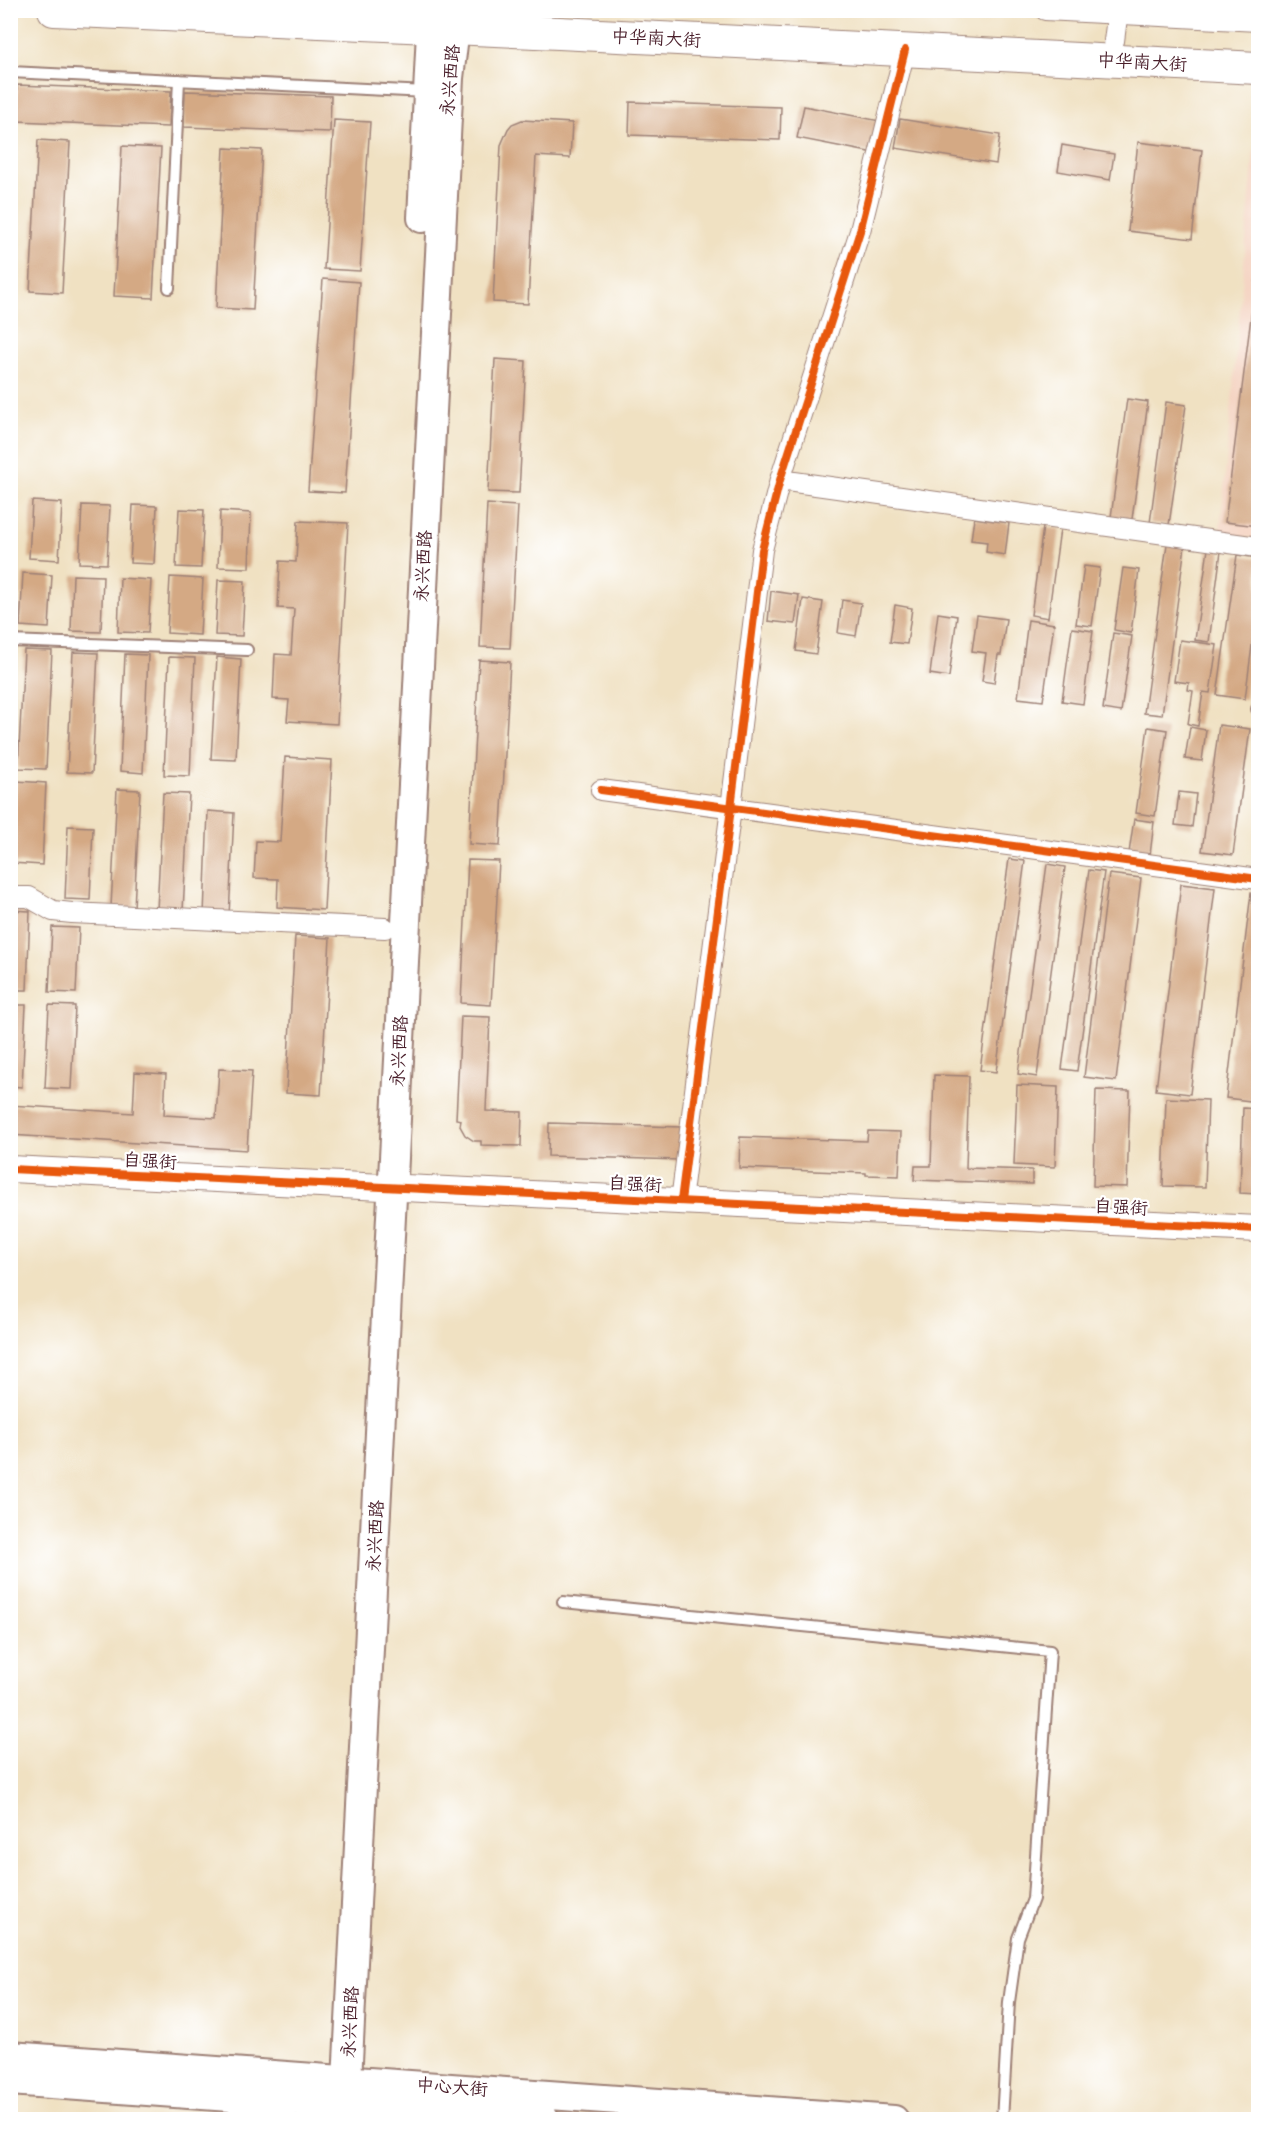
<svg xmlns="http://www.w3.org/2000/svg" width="1269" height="2130" viewBox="0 0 1269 2130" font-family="Sriracha,'LXGW WenKai TC',sans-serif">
<rect width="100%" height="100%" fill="#fff"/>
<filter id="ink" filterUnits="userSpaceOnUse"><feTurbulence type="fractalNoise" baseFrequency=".0167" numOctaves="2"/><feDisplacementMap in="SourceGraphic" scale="12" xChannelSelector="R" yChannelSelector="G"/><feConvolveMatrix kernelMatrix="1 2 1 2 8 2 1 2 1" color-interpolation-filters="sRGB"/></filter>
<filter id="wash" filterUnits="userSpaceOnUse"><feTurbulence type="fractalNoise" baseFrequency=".008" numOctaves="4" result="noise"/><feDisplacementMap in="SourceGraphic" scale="24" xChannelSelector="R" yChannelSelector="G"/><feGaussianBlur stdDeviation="1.35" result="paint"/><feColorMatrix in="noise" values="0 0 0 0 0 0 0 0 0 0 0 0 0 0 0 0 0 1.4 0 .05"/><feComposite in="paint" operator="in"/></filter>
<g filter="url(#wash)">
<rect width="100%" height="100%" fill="#f0e1c2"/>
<!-- built -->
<path fill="#f4d3c1" d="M 1254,151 L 1258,152 L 1258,539 L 1220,534 Z"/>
<g id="blocks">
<!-- building -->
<g fill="#d4a984">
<path d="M 17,85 L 171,91 L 169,127 L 16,121 Z"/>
<path d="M 185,91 L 331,96 L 330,132 L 184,127 Z"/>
<path d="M 630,102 L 781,107 L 780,140 L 629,135 Z"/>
<path d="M 804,106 L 880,121 L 874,153 L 797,138 Z"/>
<path d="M 900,119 L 1000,135 L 996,164 L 895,148 Z"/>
<path d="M 334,120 L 370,122 L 360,271 L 324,269 Z"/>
<path d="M 522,120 L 572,123 L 570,158 L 536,156 L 528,304 L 493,302 L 501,145 L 508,129 L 512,124 Z"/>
<path d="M 38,140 L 70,142 L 62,293 L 30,291 Z"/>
<path d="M 1138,142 L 1202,150 L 1192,239 L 1128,231 Z"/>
<path d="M 1062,145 L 1114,154 L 1110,180 L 1058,171 Z"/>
<path d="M 122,146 L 161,148 L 153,298 L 114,296 Z"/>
<path d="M 224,148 L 262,150 L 253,310 L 216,308 Z"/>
<path d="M 1257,270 L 1258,270 L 1258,526 L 1225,522 Z"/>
<path d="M 323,279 L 359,282 L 345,493 L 308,491 Z"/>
<path d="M 495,359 L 526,361 L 519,493 L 488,492 Z"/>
<path d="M 1127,399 L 1148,402 L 1132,519 L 1111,517 Z"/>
<path d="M 1166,402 L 1186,405 L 1169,525 L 1150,523 Z"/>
<path d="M 10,499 L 15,499 L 12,560 L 10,560 Z"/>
<path d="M 32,501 L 62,503 L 59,560 L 29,558 Z"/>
<path d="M 487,504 L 518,506 L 510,648 L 480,647 Z"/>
<path d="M 82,505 L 110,506 L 107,564 L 79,563 Z"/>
<path d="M 133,505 L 157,506 L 154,564 L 130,563 Z"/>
<path d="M 179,509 L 204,510 L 201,568 L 176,567 Z"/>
<path d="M 220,511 L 251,513 L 249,568 L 218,567 Z"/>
<path d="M 974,518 L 1009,523 L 1005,555 L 986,552 L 987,542 L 971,540 Z"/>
<path d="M 298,521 L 348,523 L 337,724 L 287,721 L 289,700 L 273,699 L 275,654 L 291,655 L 294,609 L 278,608 L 280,561 L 296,562 Z"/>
<path d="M 1043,527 L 1060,529 L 1048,618 L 1031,615 Z"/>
<path d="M 1167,544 L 1185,546 L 1162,715 L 1144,713 Z"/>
<path d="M 1208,549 L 1221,551 L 1209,642 L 1195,640 Z"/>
<path d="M 1237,555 L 1258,558 L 1258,600 L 1245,699 L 1217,695 Z"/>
<path d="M 1084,566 L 1100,568 L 1092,626 L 1076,624 Z"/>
<path d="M 1123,568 L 1139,570 L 1131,633 L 1114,630 Z"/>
<path d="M 23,573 L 52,575 L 49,628 L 20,626 Z"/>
<path d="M 73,575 L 103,576 L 101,632 L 71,631 Z"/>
<path d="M 170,577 L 203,579 L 200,635 L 167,633 Z"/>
<path d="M 120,578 L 151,580 L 148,633 L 118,632 Z"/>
<path d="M 218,580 L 245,581 L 242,636 L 215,635 Z"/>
<path d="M 771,591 L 799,595 L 795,624 L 768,621 Z"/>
<path d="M 803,599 L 823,602 L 816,654 L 796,651 Z"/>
<path d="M 842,600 L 861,603 L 856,636 L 838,633 Z"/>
<path d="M 895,605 L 912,608 L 907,644 L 890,642 Z"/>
<path d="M 938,613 L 957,616 L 949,677 L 930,674 Z"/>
<path d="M 977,615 L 1006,619 L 1001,655 L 998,655 L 994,683 L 982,681 L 986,653 L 972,651 Z"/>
<path d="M 1028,620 L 1054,624 L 1043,701 L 1018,698 Z"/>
<path d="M 1072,628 L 1093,631 L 1083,704 L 1062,701 Z"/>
<path d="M 1113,633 L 1132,636 L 1121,712 L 1103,709 Z"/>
<path d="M 1180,640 L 1217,645 L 1210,693 L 1203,692 L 1198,726 L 1188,724 L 1193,691 L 1188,690 L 1189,683 L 1174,681 Z"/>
<path d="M 24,650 L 52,651 L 46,769 L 18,768 Z"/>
<path d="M 73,652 L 98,653 L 92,773 L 67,772 Z"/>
<path d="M 125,654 L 148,655 L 143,773 L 120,771 Z"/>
<path d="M 169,657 L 195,658 L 190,776 L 164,775 Z"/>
<path d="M 217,657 L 241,659 L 236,760 L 211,759 Z"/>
<path d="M 479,660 L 510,662 L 500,846 L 469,844 Z"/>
<path d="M 1219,725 L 1250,729 L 1233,855 L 1202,851 Z"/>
<path d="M 1148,727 L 1167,730 L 1155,816 L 1136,813 Z"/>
<path d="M 1190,727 L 1206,730 L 1202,761 L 1185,759 Z"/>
<path d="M 285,757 L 332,760 L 324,910 L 277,907 L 278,879 L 254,878 L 256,841 L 280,842 Z"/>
<path d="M 16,781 L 46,783 L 42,865 L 12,863 Z"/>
<path d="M 117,789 L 140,790 L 134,908 L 111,907 Z"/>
<path d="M 1179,792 L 1196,794 L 1192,827 L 1175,825 Z"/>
<path d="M 163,793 L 189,794 L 183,911 L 157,910 Z"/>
<path d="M 208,811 L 234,813 L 229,916 L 204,915 Z"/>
<path d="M 1134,819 L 1154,822 L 1150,855 L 1129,853 Z"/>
<path d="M 68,826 L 93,827 L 90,900 L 65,899 Z"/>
<path d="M 1009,859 L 1025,861 L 996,1072 L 980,1070 Z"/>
<path d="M 468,860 L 499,861 L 491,1005 L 461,1003 Z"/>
<path d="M 1047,864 L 1065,867 L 1037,1077 L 1018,1074 Z"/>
<path d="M 1089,870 L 1104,872 L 1077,1071 L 1062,1069 Z"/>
<path d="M 1109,874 L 1141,878 L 1116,1081 L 1084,1077 Z"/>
<path d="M 1181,884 L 1215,888 L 1190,1094 L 1156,1090 Z"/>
<path d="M 1251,893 L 1258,894 L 1258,1102 L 1226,1098 Z"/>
<path d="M 10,910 L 30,911 L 27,990 L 10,990 Z"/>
<path d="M 52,927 L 79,928 L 76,993 L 49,992 Z"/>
<path d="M 295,936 L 330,938 L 321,1095 L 286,1093 Z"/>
<path d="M 10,1005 L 26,1005 L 22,1087 L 10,1086 Z"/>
<path d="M 49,1005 L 75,1006 L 71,1089 L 45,1088 Z"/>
<path d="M 461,1016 L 490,1017 L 486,1111 L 522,1112 L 521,1146 L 481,1145 L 481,1141 L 474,1141 L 465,1135 L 460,1126 L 461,1120 L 456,1119 Z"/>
<path d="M 219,1069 L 252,1071 L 247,1150 L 10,1135 L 10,1105 L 133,1113 L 135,1072 L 166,1074 L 164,1115 L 216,1118 Z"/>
<path d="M 934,1075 L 969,1076 L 966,1168 L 1032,1170 L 1032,1184 L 914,1180 L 915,1166 L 931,1166 Z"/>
<path d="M 1017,1085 L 1058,1087 L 1055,1167 L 1014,1165 Z"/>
<path d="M 1096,1090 L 1130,1091 L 1127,1187 L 1093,1186 Z"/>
<path d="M 1166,1098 L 1208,1100 L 1205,1187 L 1163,1186 Z"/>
<path d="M 1243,1108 L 1258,1109 L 1258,1194 L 1240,1193 Z"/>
<path d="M 549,1123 L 681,1127 L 680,1160 L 548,1156 Z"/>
<path d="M 868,1131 L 901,1132 L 899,1176 L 866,1175 L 866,1173 L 739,1168 L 740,1137 L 867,1141 Z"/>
</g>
</g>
</g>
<g filter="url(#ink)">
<use href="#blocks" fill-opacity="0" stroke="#9d8076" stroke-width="1.5"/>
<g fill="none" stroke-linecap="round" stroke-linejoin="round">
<!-- service casing -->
<g stroke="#9d8076" stroke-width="14">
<g id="service">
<path d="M 10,72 L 427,92"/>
<path d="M 169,288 L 179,80"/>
<path d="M 10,641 L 247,650"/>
<path d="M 1257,709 L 1258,710"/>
<path d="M 563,1602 L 1050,1651 L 1033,1899 L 1018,1938 L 1009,2002 L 1002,2120"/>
</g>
</g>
<!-- minor casing -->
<g stroke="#9d8076" stroke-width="22">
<g id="minor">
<path d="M 1045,10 L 1258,21"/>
<path d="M 485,11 L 485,10"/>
<path d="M 1114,41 L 1118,10"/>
<path d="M 780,480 L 1258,547"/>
<path d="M 601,790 L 1258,879"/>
<path d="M 10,897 L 29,897 L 53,911 L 72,913 L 385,928"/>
<path d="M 681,1201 L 731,808 L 762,550 L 780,480 L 860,231 L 905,50"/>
</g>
</g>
<!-- tertiary casing -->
<g stroke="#9d8076" stroke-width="28">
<path id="tertiary" d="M 10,1169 L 1258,1229"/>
</g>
<!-- secondary casing -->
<g stroke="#9d8076" stroke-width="32">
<g id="secondary">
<path d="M 422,218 L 432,10"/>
<path d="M 10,2056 L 894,2120"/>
<path d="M 10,2081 L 545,2120"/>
<path d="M 345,2120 L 449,78 L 457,10"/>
</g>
</g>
<!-- primary casing -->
<g stroke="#9d8076" stroke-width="34">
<path id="primary" d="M 54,10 L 559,33 L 1258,68"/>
</g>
<!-- service -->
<use href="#service" stroke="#fff" stroke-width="10"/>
<!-- minor -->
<use href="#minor" stroke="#fff" stroke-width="20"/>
<!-- tertiary -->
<use href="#tertiary" stroke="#fff" stroke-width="26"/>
<!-- secondary -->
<use href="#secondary" stroke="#fff" stroke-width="28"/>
<!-- primary -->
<use href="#primary" stroke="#fff" stroke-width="32"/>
<!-- cycleway casing -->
<g stroke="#fff" stroke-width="11">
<g id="cycleway">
<path d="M 601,790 L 1258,879"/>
<path d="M 10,1169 L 1258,1229"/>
<path d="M 681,1201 L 731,808 L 762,550 L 780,480 L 860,231 L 905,50"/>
</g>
</g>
<!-- cycleway -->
<use href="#cycleway" stroke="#e8590c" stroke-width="8"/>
</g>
</g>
<g text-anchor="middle" stroke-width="4.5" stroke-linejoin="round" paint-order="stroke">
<!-- street labels -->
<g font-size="18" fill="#4a1f2b" stroke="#fff">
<text transform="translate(656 38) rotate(3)" y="6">中华南大街</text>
<text transform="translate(1142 62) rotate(3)" y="6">中华南大街</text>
<text transform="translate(450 80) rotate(-85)" y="6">永兴西路</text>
<text transform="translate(423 566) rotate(-87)" y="6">永兴西路</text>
<text transform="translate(399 1051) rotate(-87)" y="6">永兴西路</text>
<text transform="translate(150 1161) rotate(3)" y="6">自强街</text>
<text transform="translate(635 1184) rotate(3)" y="6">自强街</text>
<text transform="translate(1121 1207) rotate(3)" y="6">自强街</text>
<text transform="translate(375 1536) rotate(-87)" y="6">永兴西路</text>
<text transform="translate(350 2022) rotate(-87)" y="6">永兴西路</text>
<text transform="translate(452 2087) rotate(4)" y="6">中心大街</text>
</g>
</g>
<!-- margin -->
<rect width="1269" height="2130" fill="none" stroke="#fff" stroke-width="36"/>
</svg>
